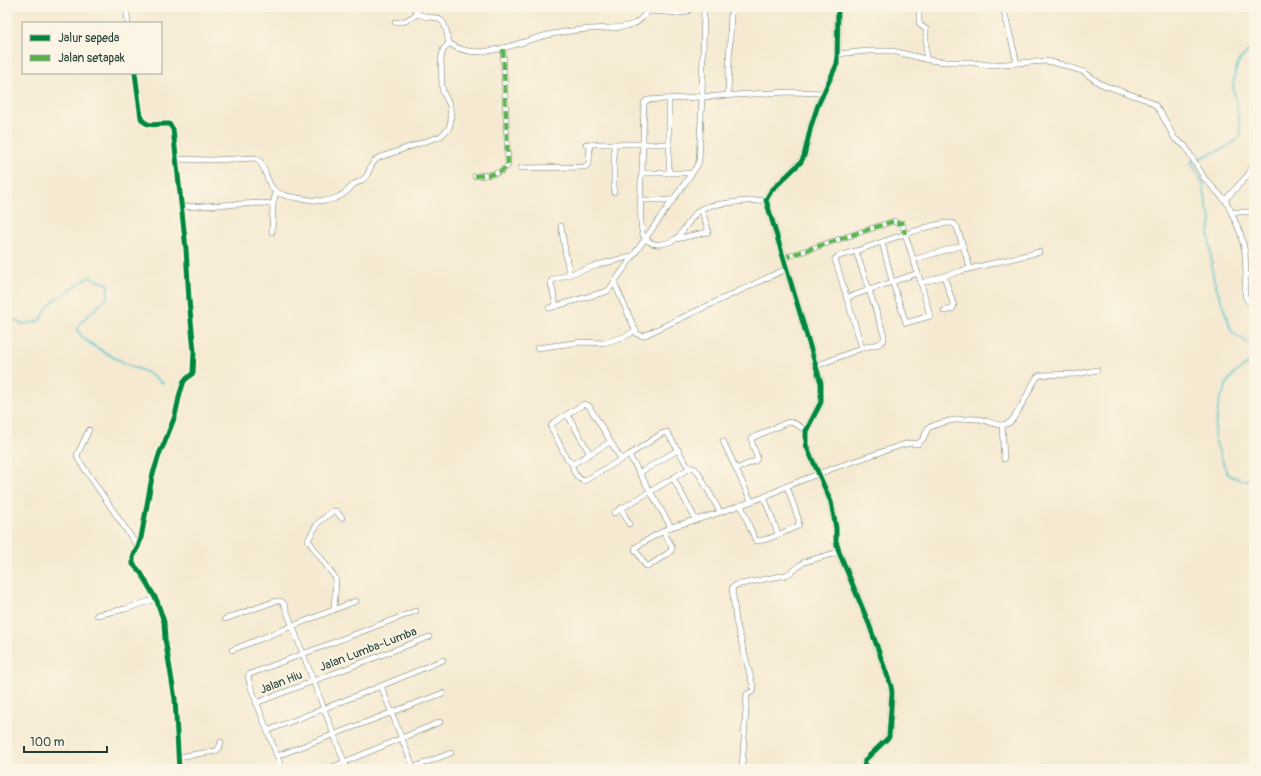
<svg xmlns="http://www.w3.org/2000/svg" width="1261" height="776" viewBox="0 0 1261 776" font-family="Pangolin,sans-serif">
<rect width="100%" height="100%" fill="#fcf5e5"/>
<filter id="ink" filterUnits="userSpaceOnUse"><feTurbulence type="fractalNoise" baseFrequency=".025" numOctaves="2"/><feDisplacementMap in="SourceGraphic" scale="8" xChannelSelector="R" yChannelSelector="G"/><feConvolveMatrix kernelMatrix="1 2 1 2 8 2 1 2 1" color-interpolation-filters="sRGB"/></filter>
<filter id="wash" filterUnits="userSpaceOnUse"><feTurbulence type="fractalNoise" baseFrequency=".012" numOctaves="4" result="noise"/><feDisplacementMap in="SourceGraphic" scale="16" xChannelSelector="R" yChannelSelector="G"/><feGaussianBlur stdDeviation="0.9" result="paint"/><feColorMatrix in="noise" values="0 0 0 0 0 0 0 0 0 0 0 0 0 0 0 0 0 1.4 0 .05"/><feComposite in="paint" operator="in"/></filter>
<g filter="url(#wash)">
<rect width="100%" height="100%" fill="#f5ead1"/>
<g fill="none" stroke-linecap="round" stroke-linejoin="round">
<!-- stream -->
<g stroke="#59c6d2" stroke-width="1.5">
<path d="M 1254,52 L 1249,50 L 1238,62 L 1235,73 L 1233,88 L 1236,99 L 1241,136 L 1227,147 L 1191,162 L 1203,183 L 1207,209 L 1211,219 L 1209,235 L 1213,277 L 1231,329 L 1233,333 L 1251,345 L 1253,350 L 1253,357 L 1250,362 L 1234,374 L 1227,383 L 1224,392 L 1219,401 L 1214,436 L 1217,446 L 1227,473 L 1231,476 L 1241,480 L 1254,480"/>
<path d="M 7,317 L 23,324 L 40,321 L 47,308 L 54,301 L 89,277 L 108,284 L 108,297 L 81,322 C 79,324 78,327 78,330 C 81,343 121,361 133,367 C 137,369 143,370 147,373 C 153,376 158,380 163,383"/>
</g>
</g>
</g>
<g filter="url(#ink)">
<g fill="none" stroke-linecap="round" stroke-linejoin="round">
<!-- street casing -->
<g stroke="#6a7a6b" stroke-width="6">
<g id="street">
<path d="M 126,7 L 128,23"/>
<path d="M 414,7 C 418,21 434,14 442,21 C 447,26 447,37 449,43 C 480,66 525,37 558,33 C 568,31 578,30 589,29 C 602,28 618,29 631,25 C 644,21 641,14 650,11 L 681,13 L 688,11 L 691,7"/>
<path d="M 704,7 L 729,7 L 731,10 L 728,95"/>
<path d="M 919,7 L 919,21 L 920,25 L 926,29 L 926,59"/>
<path d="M 1003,7 L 1017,63"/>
<path d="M 395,22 L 403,22 L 418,14"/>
<path d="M 837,54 L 868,51 L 893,51 L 929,60 L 946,62 L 968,62 L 989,65 L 1047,61 L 1063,65 L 1084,72 L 1099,83 L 1106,86 L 1147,100 L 1155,105 L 1161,113 L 1175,139 L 1185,146 L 1205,179 L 1220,195 L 1225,200 L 1228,205 L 1240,232 L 1245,252 L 1246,275 L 1245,283 L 1245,295 L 1247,300 L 1254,304"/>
<path d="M 135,73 L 141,118 C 147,129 159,123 169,124 L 173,129 L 186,249 L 189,300 L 194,351 L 193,373 L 184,381 L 180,393 L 175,416 L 164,444 L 160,452 L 152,477 L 141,538 L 138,547 L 135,552 L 133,558 L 133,564 L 141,573 L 157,601 L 164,622 L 165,639 L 175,699 L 179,769"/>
<path d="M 586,144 L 669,144"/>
<path d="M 176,159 L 210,160 L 256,158 C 265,163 266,182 274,190 C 280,195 290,197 298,198 C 312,200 327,204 340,196 C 346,193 350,188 354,184 C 358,182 362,181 365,178 C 371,172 368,165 378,158 L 441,136 L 449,128 L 451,120 L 450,106 L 443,92 L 442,86 L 441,59 L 443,50 L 449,43"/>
<path d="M 521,168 L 585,167 L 589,163 L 590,144"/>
<path d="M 642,173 L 641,177 C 641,188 639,227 643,235 C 647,242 653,245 661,244 C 667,243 673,242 677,238 C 685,230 693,212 703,208 C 719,202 749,201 766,200"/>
<path d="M 669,173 L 669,99"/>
<path d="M 692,173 L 642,173 L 644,103 L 647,100 L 789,92 L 824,93"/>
<path d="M 475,176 C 486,175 501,175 508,165 L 503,48"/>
<path d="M 614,192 L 614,144"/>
<path d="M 641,200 L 673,200"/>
<path d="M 1225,200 L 1248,175 L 1254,163"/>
<path d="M 181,207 L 262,203 L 273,204 L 276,192"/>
<path d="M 1231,212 L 1254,212"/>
<path d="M 561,226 L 569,274"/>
<path d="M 272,232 L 273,204"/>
<path d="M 676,239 L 708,232 L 708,229 L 701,209"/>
<path d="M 882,242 L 892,281 L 906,323 L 930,316 L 921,283"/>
<path d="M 856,251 L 839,256 L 835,259 L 862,348"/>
<path d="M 783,258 L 894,221 L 896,223 L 902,223 L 905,234 C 920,230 937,222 953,223 L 957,227 L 970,268"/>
<path d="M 913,260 L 963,245"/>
<path d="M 1246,275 L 1254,275"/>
<path d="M 614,282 L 637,334 L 643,336 L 786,269"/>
<path d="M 846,298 L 918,273"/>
<path d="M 556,306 L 551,283 L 552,280 L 601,264 L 632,256"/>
<path d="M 549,308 L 608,291 L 697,166 L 699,161 L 702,97 L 704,7"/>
<path d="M 944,311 L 952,309 L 954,306 L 944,276"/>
<path d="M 537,348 L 582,342 L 604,343 L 626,336 L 636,330"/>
<path d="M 816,366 L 862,348 L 879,344 L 884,340 L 884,335 L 856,251 L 905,234 L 921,283 L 961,271 L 1039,252"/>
<path d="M 567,414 L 590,454"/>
<path d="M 1002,425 L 1004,459"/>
<path d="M 89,430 L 78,453 L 77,455 L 78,459 L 138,547"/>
<path d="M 723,441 L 751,501"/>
<path d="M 629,455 L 661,434 L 667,432 L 687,465 L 690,468 L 694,468 L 698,472 L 720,512"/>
<path d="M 573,464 C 571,471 578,479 584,481 L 629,455 L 671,527 L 713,515 L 764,497 L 787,486 L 831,469 L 902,445 L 911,443 L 918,444 L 923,439 L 928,428 C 942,421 962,418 977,419 C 988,419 999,430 1010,422 C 1018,416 1030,387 1037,377 L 1041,375 L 1078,374 L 1087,372 L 1097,370"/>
<path d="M 573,464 L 567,459 L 551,427 L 553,423 L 584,404 L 589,406 L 621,459"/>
<path d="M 573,464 L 610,442"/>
<path d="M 736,469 L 755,461 L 757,459 C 757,452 750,444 752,438 L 788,422 C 795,422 801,427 806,431"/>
<path d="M 639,473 L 678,450"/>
<path d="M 673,478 L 696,520"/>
<path d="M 764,497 L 778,534"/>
<path d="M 741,505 L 750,528 L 756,541 C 768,541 786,531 798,526 L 799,521 L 787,486"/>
<path d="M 621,508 L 629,524"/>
<path d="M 614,513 L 690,468"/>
<path d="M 663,531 L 672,547 L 671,551 L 649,566 L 646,566 L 635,549 L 636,547 C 647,540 659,533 671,527"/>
<path d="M 334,610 L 336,579 L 308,540 L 318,523 L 333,511 L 336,511 L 342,518"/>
<path d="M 97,615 L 125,609 L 156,599"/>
<path d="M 225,619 L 276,601 L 281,601 L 284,604 L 347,769"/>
<path d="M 232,650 L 356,601"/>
<path d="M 381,686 L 443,660"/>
<path d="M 256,703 L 429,637"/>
<path d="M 267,731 L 381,686 L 414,769"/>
<path d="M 277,756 L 443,693"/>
<path d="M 178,757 L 216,751 L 219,748 L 221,742"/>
<path d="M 282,769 L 250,685 L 248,676 L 250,674 L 416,611"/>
<path d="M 328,769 L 440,722"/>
<path d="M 409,769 L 451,753"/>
<path d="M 742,769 L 747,694 L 752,692 L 754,690 L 736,621 L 732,588 L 736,585 L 786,575 L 793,571 L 804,562 L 839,552"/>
</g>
</g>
<!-- secondary casing -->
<g stroke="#6a7a6b" stroke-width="8">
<path id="secondary" d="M 838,7 L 837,64 L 818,105 L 811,126 L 804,156 L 801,162 L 771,191 L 766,200 L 821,383 L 821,402 L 806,431 L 806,445 L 831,502 L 836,528 L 836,541 L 839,552 L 869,624 L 891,686 L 892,693 L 889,737 L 865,760 L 864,769"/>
</g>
<!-- street -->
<use href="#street" stroke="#fff" stroke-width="5"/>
<!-- secondary -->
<use href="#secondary" stroke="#fff" stroke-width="7"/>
<!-- quiet -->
<g stroke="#55b346" stroke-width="4" stroke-dasharray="8 4" stroke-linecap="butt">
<path d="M 475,176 C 486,175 501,175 508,165 L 503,48"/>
<path d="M 783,258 L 894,221 L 896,223 L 902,223 L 905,234"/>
</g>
<!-- cycleway casing -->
<g stroke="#fcf5e5" stroke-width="8">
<g id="cycleway">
<path d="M 838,7 L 837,64 L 818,105 L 811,126 L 804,156 L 801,162 L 771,191 L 766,200 L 821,383 L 821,402 L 806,431 L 806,445 L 831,502 L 836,528 L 836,541 L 839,552 L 869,624 L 891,686 L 892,693 L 889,737 L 865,760 L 864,769"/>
<path d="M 135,73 L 141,118 C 147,129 159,123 169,124 L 173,129 L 186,249 L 189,300 L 194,351 L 193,373 L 184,381 L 180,393 L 175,416 L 164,444 L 160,452 L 152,477 L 141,538 L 138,547 L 135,552 L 133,558 L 133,564 L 141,573 L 157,601 L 164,622 L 165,639 L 175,699 L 179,769"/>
</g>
</g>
<!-- cycleway -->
<use href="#cycleway" stroke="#00873e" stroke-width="5"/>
</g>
</g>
<g text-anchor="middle" stroke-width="3.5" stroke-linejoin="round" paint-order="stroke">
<!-- street labels -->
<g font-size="12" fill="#1f3d34" stroke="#fcf5e5">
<text transform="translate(368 649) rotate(-21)" y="4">Jalan Lumba-Lumba</text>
<text transform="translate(281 682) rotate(-21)" y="4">Jalan Hiu</text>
</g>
</g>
<!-- margin -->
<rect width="1261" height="776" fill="none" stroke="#fcf5e5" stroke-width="24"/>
<!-- legend -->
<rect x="22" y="22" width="140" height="52" fill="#fcf5e5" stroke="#a4ab9e"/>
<rect x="30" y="35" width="20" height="6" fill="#00873e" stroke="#a4ab9e"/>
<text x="58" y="42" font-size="12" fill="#1f3d34">Jalur sepeda</text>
<rect x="30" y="55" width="20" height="6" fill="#55b346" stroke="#a4ab9e"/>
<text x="58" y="62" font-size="12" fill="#1f3d34">Jalan setapak</text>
<!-- scale -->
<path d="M24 746v6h83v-6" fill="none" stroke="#1f3d34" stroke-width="2"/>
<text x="30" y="746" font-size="12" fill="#1f3d34" stroke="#fcf5e5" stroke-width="3" paint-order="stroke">100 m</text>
</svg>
